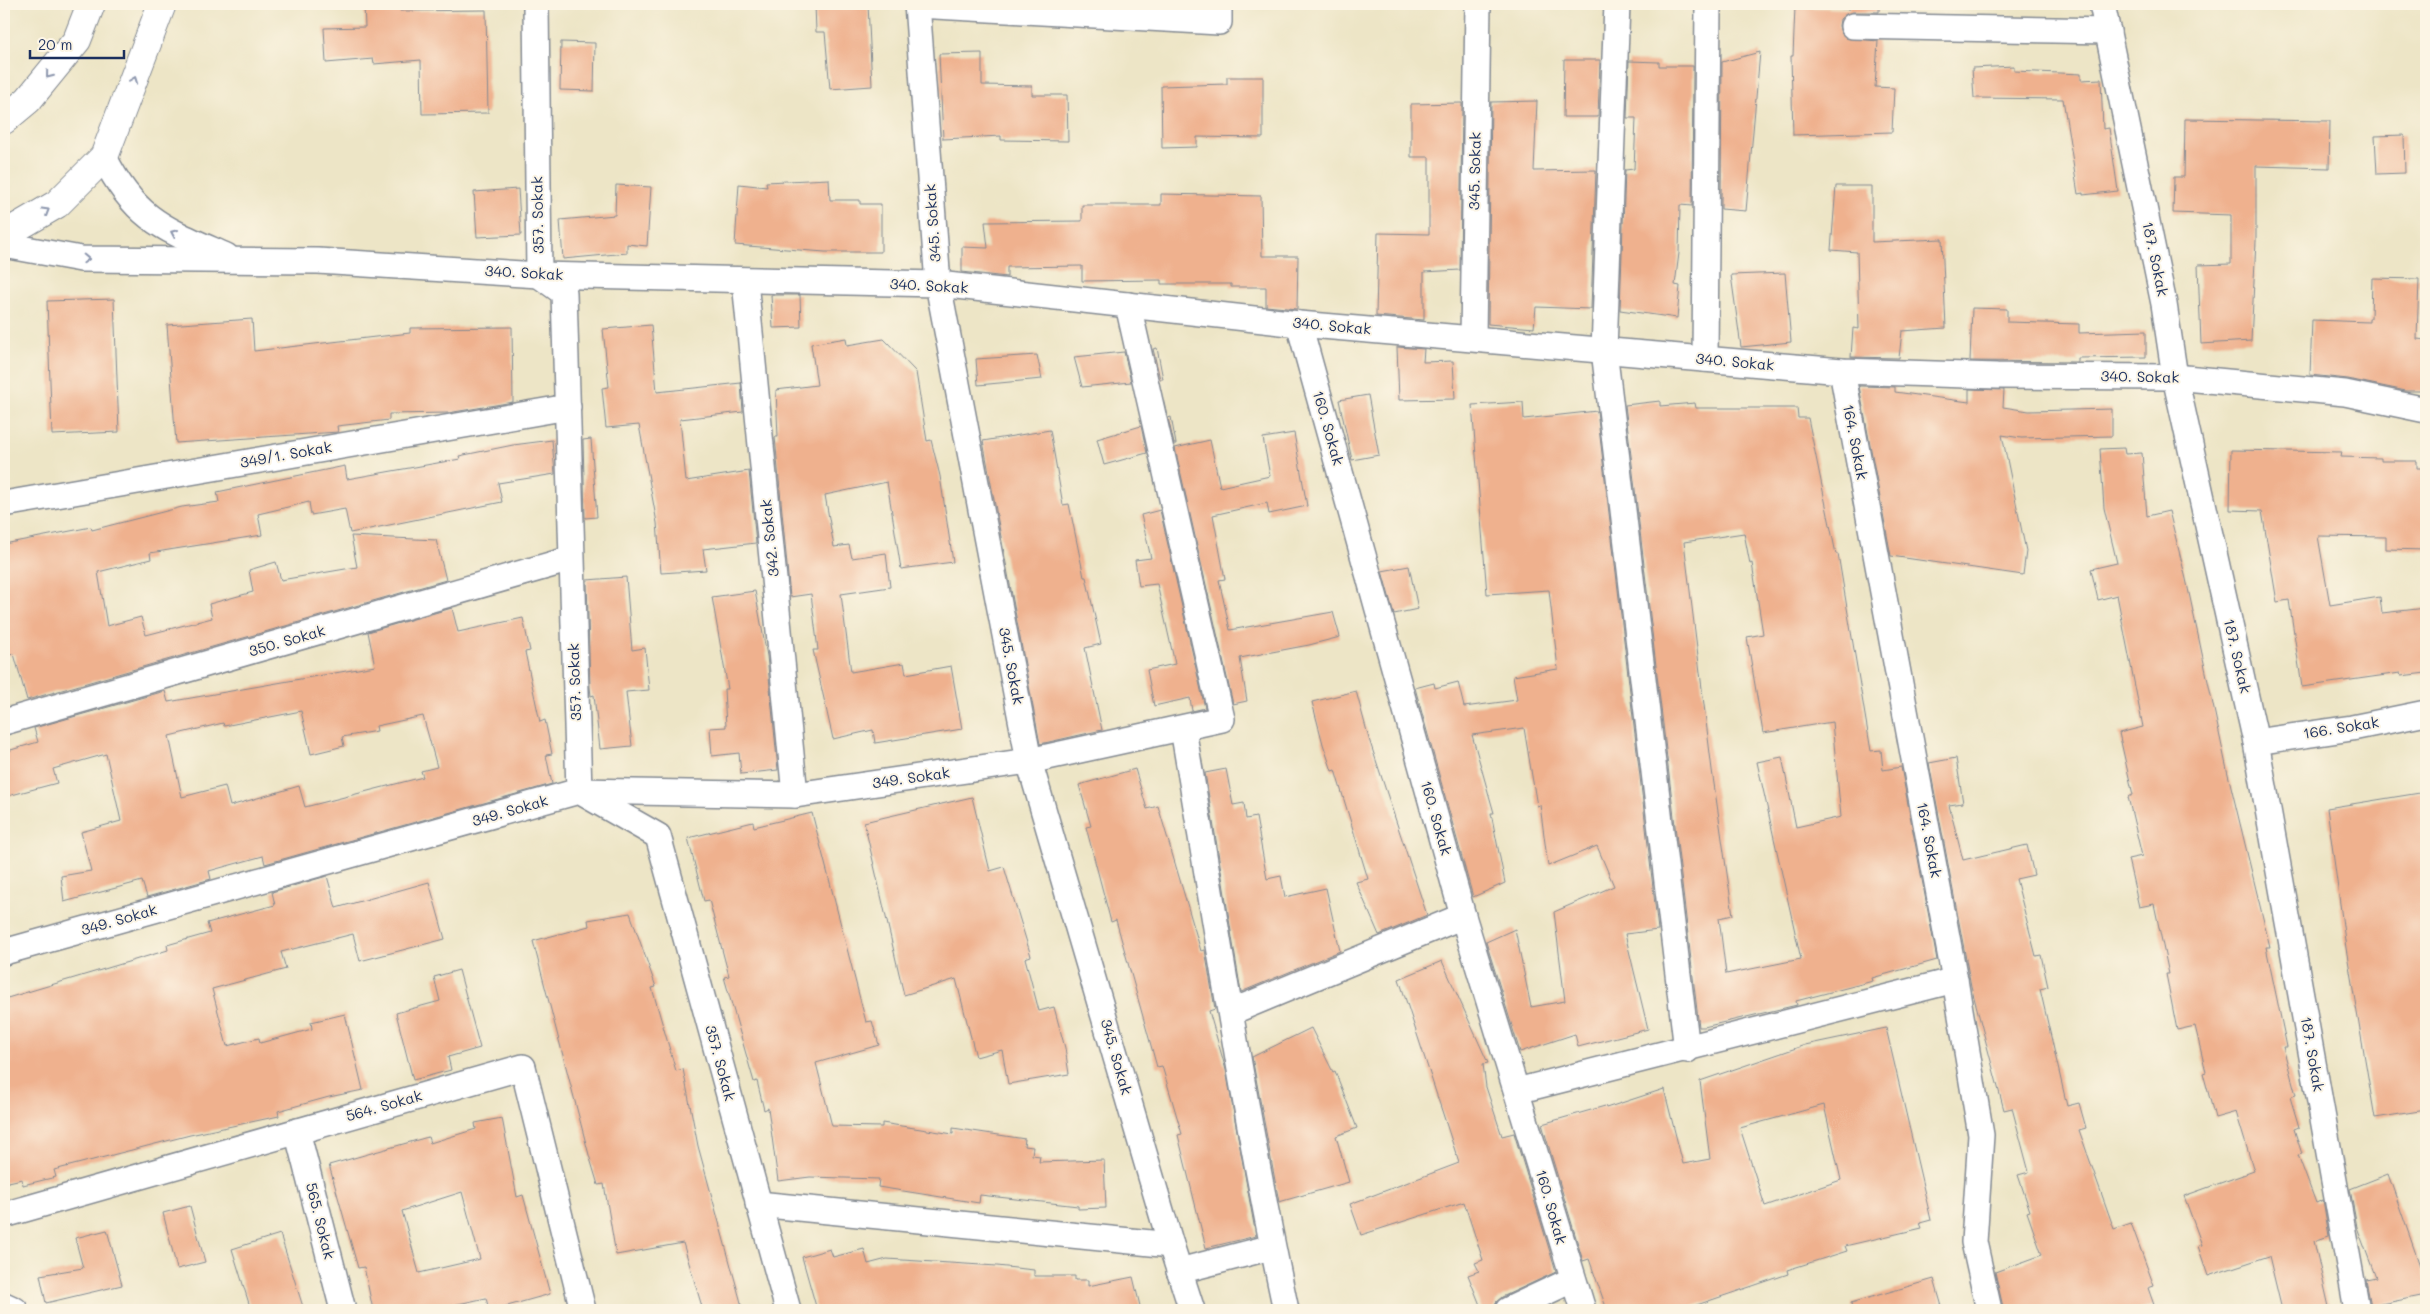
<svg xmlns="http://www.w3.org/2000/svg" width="2430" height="1314" viewBox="0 0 2430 1314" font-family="Mali,sans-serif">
<rect width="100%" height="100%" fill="#fcf5e5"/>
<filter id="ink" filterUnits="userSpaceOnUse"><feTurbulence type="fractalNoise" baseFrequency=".02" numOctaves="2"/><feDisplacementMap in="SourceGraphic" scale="10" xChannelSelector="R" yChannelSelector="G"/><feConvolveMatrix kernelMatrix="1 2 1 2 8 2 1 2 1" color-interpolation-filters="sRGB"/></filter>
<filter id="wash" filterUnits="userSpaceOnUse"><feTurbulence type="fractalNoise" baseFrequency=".0096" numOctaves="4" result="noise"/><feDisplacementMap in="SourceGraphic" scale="20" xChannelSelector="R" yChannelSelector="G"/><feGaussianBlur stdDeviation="1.12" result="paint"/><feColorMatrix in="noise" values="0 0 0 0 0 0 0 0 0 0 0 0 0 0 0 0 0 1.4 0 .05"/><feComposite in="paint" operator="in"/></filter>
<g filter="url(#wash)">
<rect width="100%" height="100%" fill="#ede5c6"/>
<g id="blocks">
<!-- building -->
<g fill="#efb18e" fill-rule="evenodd">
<path d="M 364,4 L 400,4 L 400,11 L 486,10 L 488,113 L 422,114 L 421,60 L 374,64 L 373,59 L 326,63 L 324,28 L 365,27 Z"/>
<path d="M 815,4 L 868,4 L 872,86 L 830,89 L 825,32 L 816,32 Z"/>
<path d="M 1849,4 L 1879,4 L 1879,12 L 1853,12 L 1846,14 L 1840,19 L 1839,26 L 1841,33 L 1846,38 L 1878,41 L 1875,87 L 1894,88 L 1892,132 L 1793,135 L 1791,56 L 1793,56 L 1795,7 L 1849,9 Z"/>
<path d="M 561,42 L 595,43 L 594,91 L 560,90 Z"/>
<path d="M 1760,52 L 1746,211 L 1721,209 L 1722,62 Z"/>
<path d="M 982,53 L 982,85 L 1032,86 L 1032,95 L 1067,95 L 1068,141 L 1001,140 L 1001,136 L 943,139 L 939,54 Z"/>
<path d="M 1564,60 L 1600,60 L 1598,117 L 1563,117 Z"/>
<path d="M 1629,61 L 1659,62 L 1659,66 L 1693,66 L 1692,206 L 1680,205 L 1679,253 L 1675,285 L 1680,286 L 1677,318 L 1620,310 L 1625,170 L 1634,169 L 1636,118 L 1627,118 Z"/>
<path d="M 2014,66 L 2014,71 L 2081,74 L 2081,80 L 2101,79 L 2103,129 L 2109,128 L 2118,191 L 2083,195 L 2083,193 L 2078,194 L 2063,99 L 1974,98 L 1972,68 Z"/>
<path d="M 1227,77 L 1263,77 L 1263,138 L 1197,137 L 1197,147 L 1162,148 L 1161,86 L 1227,84 Z"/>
<path d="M 1537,101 L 1534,171 L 1596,170 L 1591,309 L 1536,307 L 1534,328 L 1488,324 L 1491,102 Z"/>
<path d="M 1462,103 L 1460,270 L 1424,272 L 1424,320 L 1376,316 L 1378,233 L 1429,234 L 1429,157 L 1411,157 L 1411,104 Z"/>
<path d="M 2185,119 L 2330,121 L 2329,168 L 2256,166 L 2256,241 L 2251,341 L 2201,344 L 2198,265 L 2231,264 L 2231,215 L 2173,213 L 2174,177 L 2184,177 Z"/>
<path d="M 2404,135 L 2405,173 L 2377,174 L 2375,136 Z"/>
<path d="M 829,179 L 830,200 L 860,200 L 860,204 L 881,204 L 881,252 L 825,252 L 735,245 L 739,184 L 767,187 L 766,182 Z"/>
<path d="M 616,185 L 651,187 L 647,246 L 627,244 L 627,253 L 563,259 L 560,220 L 615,215 Z"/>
<path d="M 1836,186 L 1872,186 L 1872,242 L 1942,239 L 1946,328 L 1902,331 L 1899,358 L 1851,357 L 1853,328 L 1859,329 L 1857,252 L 1831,250 Z"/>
<path d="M 518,189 L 521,235 L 477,237 L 474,192 Z"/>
<path d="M 1161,194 L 1261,196 L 1262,256 L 1298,256 L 1297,309 L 1266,306 L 1266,287 L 1231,287 L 1231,284 L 1161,284 L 1161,280 L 1082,281 L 1082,266 L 1007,267 L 1007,277 L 962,272 L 962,247 L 988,248 L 985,222 L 1082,221 L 1082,205 L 1161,205 Z"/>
<path d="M 1785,273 L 1791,342 L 1741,347 L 1731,275 Z"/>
<path d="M 2372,278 L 2419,279 L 2417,339 L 2426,340 L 2426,391 L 2406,391 L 2348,379 L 2310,375 L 2312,320 L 2369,322 L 2369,318 L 2371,318 Z"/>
<path d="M 771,295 L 800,295 L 801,327 L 773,328 Z"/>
<path d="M 114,299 L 119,432 L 52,435 L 47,301 Z"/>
<path d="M 1972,308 L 2007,309 L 2007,322 L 2079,324 L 2079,333 L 2146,331 L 2146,357 L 2078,358 L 2078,362 L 1970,361 Z"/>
<path d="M 252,319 L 254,351 L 410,333 L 410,328 L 512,327 L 513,402 L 448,413 L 389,414 L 389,420 L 337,426 L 338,432 L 176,443 L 167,325 Z"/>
<path d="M 651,325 L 657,392 L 741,383 L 743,412 L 680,419 L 686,481 L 749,471 L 756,543 L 703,549 L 706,570 L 661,573 L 657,523 L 639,425 L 606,428 L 602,388 L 609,387 L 603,329 Z"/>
<path d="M 846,338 L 847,345 L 884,339 L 916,372 L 927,441 L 931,440 L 940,476 L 953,562 L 901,569 L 887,482 L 825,495 L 834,547 L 849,545 L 852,558 L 886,553 L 890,587 L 841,594 L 851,672 L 904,663 L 906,674 L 951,666 L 962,729 L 875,743 L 873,730 L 833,739 L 813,650 L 818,650 L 811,594 L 790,597 L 775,437 L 778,437 L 776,390 L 817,385 L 811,344 Z"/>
<path d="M 1397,347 L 1424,349 L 1423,362 L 1453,361 L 1455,399 L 1399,400 Z"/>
<path d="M 1157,348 L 1163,379 L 1160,379 L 1153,349 Z"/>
<path d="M 1124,352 L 1131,382 L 1082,387 L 1074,357 Z"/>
<path d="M 1037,355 L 1042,379 L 978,385 L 976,359 Z"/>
<path d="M 1859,386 L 1895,387 L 1895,392 L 1969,402 L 1969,389 L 2004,390 L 2003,407 L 2029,411 L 2112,409 L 2112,436 L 2021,438 L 2002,435 L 2026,551 L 2023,575 L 1891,556 Z"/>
<path d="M 1368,395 L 1379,455 L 1352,460 L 1339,400 Z"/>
<path d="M 1660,401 L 1660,406 L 1695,403 L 1696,408 L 1797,408 L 1798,418 L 1808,418 L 1836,554 L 1838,554 L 1871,751 L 1881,750 L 1883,770 L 1901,767 L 1937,960 L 1872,978 L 1873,981 L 1796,1001 L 1797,1005 L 1704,1027 L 1699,1027 L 1625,405 ZM 1744,533 L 1750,564 L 1752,563 L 1763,634 L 1747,637 L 1763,733 L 1832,722 L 1841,817 L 1796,827 L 1782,757 L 1757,762 L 1801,959 L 1726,974 L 1719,918 L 1733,915 L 1712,770 L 1684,542 Z"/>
<path d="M 1523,402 L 1524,419 L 1597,411 L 1658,930 L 1625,934 L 1648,1029 L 1578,1047 L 1575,1034 L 1520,1052 L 1486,942 L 1515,929 L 1531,1007 L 1565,1001 L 1554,912 L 1614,886 L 1597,846 L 1548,866 L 1540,805 L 1537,806 L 1524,728 L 1472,735 L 1494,813 L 1491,813 L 1505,883 L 1473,897 L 1415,688 L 1434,683 L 1435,688 L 1458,682 L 1464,707 L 1517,700 L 1513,676 L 1558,669 L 1549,590 L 1487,594 L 1472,405 Z"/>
<path d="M 1171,417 L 1176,444 L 1174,444 L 1168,418 Z"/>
<path d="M 1141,426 L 1147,453 L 1104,465 L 1097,439 Z"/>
<path d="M 1050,430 L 1063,505 L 1069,504 L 1084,577 L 1086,577 L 1101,644 L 1085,648 L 1102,730 L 1040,744 L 983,441 Z"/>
<path d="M 1294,433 L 1307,506 L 1269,514 L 1267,503 L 1213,515 L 1225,579 L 1219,580 L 1230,630 L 1333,612 L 1340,637 L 1309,645 L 1240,658 L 1247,701 L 1233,704 L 1175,448 L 1210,440 L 1220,487 L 1270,476 L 1263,438 Z"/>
<path d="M 591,439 L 597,517 L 585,518 L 583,440 Z"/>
<path d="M 552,440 L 555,474 L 498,483 L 502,502 L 350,533 L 345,509 L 311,515 L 309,502 L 258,514 L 262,535 L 150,553 L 151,559 L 98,572 L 107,626 L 141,617 L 146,635 L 212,618 L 209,604 L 253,592 L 249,570 L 276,562 L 281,580 L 357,567 L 351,536 L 436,540 L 446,580 L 27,700 L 14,654 L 4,656 L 4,544 L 91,527 L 92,530 L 182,507 L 219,502 L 217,492 L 345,466 L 347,479 L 460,459 L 459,456 L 513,445 Z"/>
<path d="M 2124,448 L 2125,454 L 2142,453 L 2147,516 L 2169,511 L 2186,579 L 2227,770 L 2270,947 L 2266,947 L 2287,1047 L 2283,1047 L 2296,1095 L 2290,1097 L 2299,1127 L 2294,1129 L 2302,1154 L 2298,1155 L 2316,1203 L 2323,1200 L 2329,1236 L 2314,1241 L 2329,1307 L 2316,1310 L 2282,1310 L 2269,1256 L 2208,1276 L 2198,1246 L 2202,1245 L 2184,1196 L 2254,1171 L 2236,1112 L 2215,1118 L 2203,1073 L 2206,1072 L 2195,1026 L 2177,1030 L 2166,974 L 2169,974 L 2154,904 L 2139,907 L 2128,859 L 2142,856 L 2128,797 L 2133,795 L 2119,733 L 2143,727 L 2117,595 L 2098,600 L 2091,569 L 2117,563 L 2104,508 L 2100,449 Z"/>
<path d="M 2231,450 L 2342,452 L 2341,457 L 2381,458 L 2381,461 L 2417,461 L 2417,468 L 2426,468 L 2426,550 L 2386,549 L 2386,537 L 2318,536 L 2330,605 L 2380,597 L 2382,613 L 2426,608 L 2426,673 L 2401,676 L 2400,673 L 2302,687 L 2289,600 L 2277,602 L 2262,511 L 2230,510 Z"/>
<path d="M 1160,510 L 1205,708 L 1192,711 L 1190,698 L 1154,706 L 1147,670 L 1175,664 L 1157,584 L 1139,586 L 1135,560 L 1151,558 L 1141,515 Z"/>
<path d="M 1409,566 L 1418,609 L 1394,614 L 1382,571 Z"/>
<path d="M 626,577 L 632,650 L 645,648 L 649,690 L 626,692 L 632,746 L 600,749 L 594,695 L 591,696 L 590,687 L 587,580 Z"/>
<path d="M 755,591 L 767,656 L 778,770 L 741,774 L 739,753 L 712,756 L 710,728 L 726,727 L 724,689 L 728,689 L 712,597 Z"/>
<path d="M 452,608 L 458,632 L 523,618 L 530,651 L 525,652 L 540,722 L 545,720 L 552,754 L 546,755 L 552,784 L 265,864 L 263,856 L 209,871 L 211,879 L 147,897 L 142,881 L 64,902 L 61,876 L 91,871 L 81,832 L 121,821 L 106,754 L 53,769 L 57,783 L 4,797 L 4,752 L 38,742 L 34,728 L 165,691 L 168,702 L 375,666 L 368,632 ZM 301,711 L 311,754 L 344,746 L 342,737 L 377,731 L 376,726 L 423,716 L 437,767 L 421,771 L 423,777 L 305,807 L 299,786 L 230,806 L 225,786 L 182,797 L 169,736 L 223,723 L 224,726 Z"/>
<path d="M 1356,691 L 1369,739 L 1427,915 L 1379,935 L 1356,882 L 1368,879 L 1335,770 L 1332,771 L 1323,744 L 1312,702 Z"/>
<path d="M 1956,758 L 1963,803 L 1949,805 L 1963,860 L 2027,845 L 2034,875 L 2016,879 L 2036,956 L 2041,955 L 2048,987 L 2040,989 L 2067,1106 L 2079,1103 L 2086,1128 L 2079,1130 L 2114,1229 L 2131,1223 L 2154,1286 L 2148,1288 L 2154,1305 L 2139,1310 L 2004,1310 L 2003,1307 L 1995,1272 L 2042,1255 L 2027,1212 L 2030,1211 L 2018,1175 L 2029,1172 L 2012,1108 L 2004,1110 L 1971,986 L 1929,763 Z"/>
<path d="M 1135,769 L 1147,809 L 1158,806 L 1201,951 L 1205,950 L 1215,1009 L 1209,1011 L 1226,1070 L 1256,1236 L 1206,1248 L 1178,1135 L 1182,1134 L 1162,1066 L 1157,1067 L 1116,920 L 1111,922 L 1086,827 L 1091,826 L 1079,785 Z"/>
<path d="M 1226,769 L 1233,805 L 1244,803 L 1246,819 L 1256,817 L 1267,879 L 1281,876 L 1285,897 L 1326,888 L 1340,951 L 1241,992 L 1205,773 Z"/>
<path d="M 2426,792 L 2426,1110 L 2375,1118 L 2346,948 L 2327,808 Z"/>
<path d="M 972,797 L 990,871 L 1004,867 L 1031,956 L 1025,958 L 1039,1011 L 1054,1007 L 1065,1048 L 1069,1074 L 1008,1084 L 1002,1050 L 976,1057 L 956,979 L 904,995 L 864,822 Z"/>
<path d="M 812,813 L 866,1022 L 872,1021 L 879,1045 L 816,1063 L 832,1126 L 882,1127 L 882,1123 L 953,1134 L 953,1128 L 1025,1139 L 1024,1146 L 1033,1147 L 1032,1155 L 1040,1156 L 1039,1162 L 1104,1160 L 1106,1208 L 1078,1209 L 1078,1206 L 980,1195 L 979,1203 L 878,1187 L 879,1179 L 810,1177 L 778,1181 L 768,1108 L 764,1110 L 757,1081 L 754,1082 L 724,977 L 729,976 L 709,900 L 704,901 L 688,838 L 753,822 L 754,827 Z"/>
<path d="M 327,876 L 336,908 L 429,882 L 445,939 L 360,961 L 353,934 L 281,952 L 286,969 L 212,989 L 227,1046 L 259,1038 L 260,1043 L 312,1029 L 311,1022 L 345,1014 L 363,1090 L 329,1097 L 278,1111 L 279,1116 L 190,1135 L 54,1170 L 56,1177 L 23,1185 L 22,1179 L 4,1183 L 4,999 L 168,950 L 167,945 L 210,933 L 207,923 L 275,905 L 272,892 Z"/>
<path d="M 630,913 L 656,987 L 652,988 L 676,1071 L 683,1069 L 698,1146 L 743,1310 L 703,1310 L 683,1243 L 616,1255 L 604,1184 L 598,1185 L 589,1155 L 533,941 L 589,926 L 588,920 Z"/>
<path d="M 1442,961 L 1488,1063 L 1483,1064 L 1486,1087 L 1502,1136 L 1514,1133 L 1556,1272 L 1502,1297 L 1496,1302 L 1494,1310 L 1482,1310 L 1468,1275 L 1479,1271 L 1475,1263 L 1483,1260 L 1464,1202 L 1361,1235 L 1350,1204 L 1459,1163 L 1399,979 Z"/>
<path d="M 459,970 L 480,1048 L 448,1057 L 451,1070 L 413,1080 L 396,1013 L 440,1001 L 434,977 Z"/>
<path d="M 1311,1028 L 1333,1072 L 1335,1071 L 1357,1128 L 1336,1136 L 1349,1182 L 1279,1202 L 1252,1057 Z"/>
<path d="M 1886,1028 L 1931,1220 L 1920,1223 L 1922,1228 L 1845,1246 L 1847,1251 L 1787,1270 L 1788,1274 L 1682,1310 L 1607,1310 L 1589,1259 L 1583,1261 L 1542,1124 L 1605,1106 L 1606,1108 L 1664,1089 L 1683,1164 L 1710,1159 L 1700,1081 L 1805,1045 ZM 1824,1105 L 1841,1180 L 1765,1206 L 1740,1128 Z"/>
<path d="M 502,1118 L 517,1197 L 523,1195 L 550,1294 L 493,1310 L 489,1310 L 486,1298 L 430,1310 L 373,1310 L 364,1267 L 358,1268 L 329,1165 L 428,1137 L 430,1143 L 476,1129 L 475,1123 ZM 462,1192 L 480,1259 L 419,1273 L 402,1211 Z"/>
<path d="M 2388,1174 L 2426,1283 L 2426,1295 L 2371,1306 L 2366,1280 L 2376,1278 L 2357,1227 L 2350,1189 Z"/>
<path d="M 190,1206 L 205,1262 L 177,1269 L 163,1213 Z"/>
<path d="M 107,1230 L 122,1285 L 46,1303 L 40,1275 L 83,1268 L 75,1238 Z"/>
<path d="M 280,1234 L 304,1310 L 251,1310 L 232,1249 Z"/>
<path d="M 830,1249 L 833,1257 L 864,1249 L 868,1264 L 887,1259 L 997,1266 L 1034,1270 L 1034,1276 L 1075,1276 L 1075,1280 L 1088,1280 L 1088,1286 L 1133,1277 L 1141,1310 L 817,1310 L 802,1257 Z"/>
<path d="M 1934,1279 L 1943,1310 L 1852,1310 L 1851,1303 Z"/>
</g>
</g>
</g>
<g filter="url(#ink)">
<use href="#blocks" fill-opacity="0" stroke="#848a92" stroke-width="1"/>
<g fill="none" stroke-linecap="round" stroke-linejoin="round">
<!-- minor casing -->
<g stroke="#848a92" stroke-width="28">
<g id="minor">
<path d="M 536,4 L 539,275 L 564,293 L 579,791 L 658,836 L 788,1310"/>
<path d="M 917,4 L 938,284 L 1029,761 L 1171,1245 L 1192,1310"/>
<path d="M 1617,4 L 1604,350 L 1687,1050"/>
<path d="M 2102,4 L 2164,304 L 2175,377 L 2256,742 L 2357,1310"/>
<path d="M 917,5 L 1219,22 L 1219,4"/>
<path d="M 1853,26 L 2108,31"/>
<path d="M 104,157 C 135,220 165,229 226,256"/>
<path d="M 4,245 L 81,259 L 318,261 L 539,275 L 938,284 L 1299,324 L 1842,371 L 1997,376 L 2175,377 L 2345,393 L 2426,410"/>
<path d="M 745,281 L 795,795"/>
<path d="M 1299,324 L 1463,916 L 1583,1310"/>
<path d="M 1473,338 L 1478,4"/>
<path d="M 1705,359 L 1708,4"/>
<path d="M 1842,371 L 1955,980 L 1981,1135 L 1974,1242 L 1989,1310"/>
<path d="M 4,504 L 568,407"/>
<path d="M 4,722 L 571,559"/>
<path d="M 1183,729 C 1216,923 1245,1118 1286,1310"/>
<path d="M 2256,742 L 2352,728 L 2426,713"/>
<path d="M 4,952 L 579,791 L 795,795 L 1029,761 L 1222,719 L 1128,305"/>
<path d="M 1231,1012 L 1463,916"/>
<path d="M 1517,1091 L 1955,980"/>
<path d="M 297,1131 L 343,1310"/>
<path d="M 758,1204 L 1171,1245"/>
<path d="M 4,1215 L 523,1067 L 583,1310"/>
<path d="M 1179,1271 L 1272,1247"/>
<path d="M 4,1305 L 15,1310"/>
<path d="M 1508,1310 L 1572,1280"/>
</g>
</g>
<!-- tertiary casing -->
<g stroke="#848a92" stroke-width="30">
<g id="tertiary">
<path d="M 4,120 L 28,100 L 77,40 L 91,4"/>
<path d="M 4,235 L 57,204 L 104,157 L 162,4"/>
</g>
</g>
<!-- minor -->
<use href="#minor" stroke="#fff" stroke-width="25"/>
<!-- tertiary -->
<use href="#tertiary" stroke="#fff" stroke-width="28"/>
</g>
<!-- one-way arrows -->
<defs><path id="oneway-chevron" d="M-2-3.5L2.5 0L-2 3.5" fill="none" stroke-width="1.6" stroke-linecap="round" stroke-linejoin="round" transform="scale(1.25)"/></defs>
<g stroke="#8d97ae">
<use href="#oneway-chevron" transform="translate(49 75) rotate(129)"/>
<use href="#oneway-chevron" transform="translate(134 80) rotate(-69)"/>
<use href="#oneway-chevron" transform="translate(46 211) rotate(-31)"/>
<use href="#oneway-chevron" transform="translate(174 233) rotate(-156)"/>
<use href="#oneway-chevron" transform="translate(86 259) rotate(2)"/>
</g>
</g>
<g text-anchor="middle" stroke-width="4" stroke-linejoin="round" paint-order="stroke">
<!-- street labels -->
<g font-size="15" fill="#1b2f5e" stroke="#fcf5e5">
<text transform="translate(1475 171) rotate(-89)" y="5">345. Sokak</text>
<text transform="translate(538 215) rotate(-91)" y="5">357. Sokak</text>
<text transform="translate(933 223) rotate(-94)" y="5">345. Sokak</text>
<text transform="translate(2155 259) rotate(78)" y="5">187. Sokak</text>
<text transform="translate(524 273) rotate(3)" y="5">340. Sokak</text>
<text transform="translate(929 286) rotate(3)" y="5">340. Sokak</text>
<text transform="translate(1332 326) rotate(5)" y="5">340. Sokak</text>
<text transform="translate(1735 362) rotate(5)" y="5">340. Sokak</text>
<text transform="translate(2140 377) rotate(1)" y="5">340. Sokak</text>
<text transform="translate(1328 428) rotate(74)" y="5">160. Sokak</text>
<text transform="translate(1855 442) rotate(79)" y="5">164. Sokak</text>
<text transform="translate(286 455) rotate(-10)" y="5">349/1. Sokak</text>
<text transform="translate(770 538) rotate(-96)" y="5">342. Sokak</text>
<text transform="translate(287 641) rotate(-16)" y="5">350. Sokak</text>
<text transform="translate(2237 656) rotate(77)" y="5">187. Sokak</text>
<text transform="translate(1011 666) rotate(79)" y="5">345. Sokak</text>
<text transform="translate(575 682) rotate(-92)" y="5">357. Sokak</text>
<text transform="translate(2341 728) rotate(-9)" y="5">166. Sokak</text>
<text transform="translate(911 778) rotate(-8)" y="5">349. Sokak</text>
<text transform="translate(510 811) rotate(-16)" y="5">349. Sokak</text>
<text transform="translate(1436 818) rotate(74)" y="5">160. Sokak</text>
<text transform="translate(1929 840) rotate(79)" y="5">164. Sokak</text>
<text transform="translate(119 920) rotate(-16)" y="5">349. Sokak</text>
<text transform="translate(2312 1054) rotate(80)" y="5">187. Sokak</text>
<text transform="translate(1116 1057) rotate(74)" y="5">345. Sokak</text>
<text transform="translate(720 1063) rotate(75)" y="5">357. Sokak</text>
<text transform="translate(384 1106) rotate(-16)" y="5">564. Sokak</text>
<text transform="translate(1551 1207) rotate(74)" y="5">160. Sokak</text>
<text transform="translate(320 1221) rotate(76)" y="5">565. Sokak</text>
</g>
</g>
<!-- margin -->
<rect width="2430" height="1314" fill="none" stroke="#fcf5e5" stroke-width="20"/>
<!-- scale -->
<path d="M30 50v8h94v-8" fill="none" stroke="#1b2f5e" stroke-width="2.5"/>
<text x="38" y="50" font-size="15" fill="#1b2f5e" stroke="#fcf5e5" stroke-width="4" paint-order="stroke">20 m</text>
</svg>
